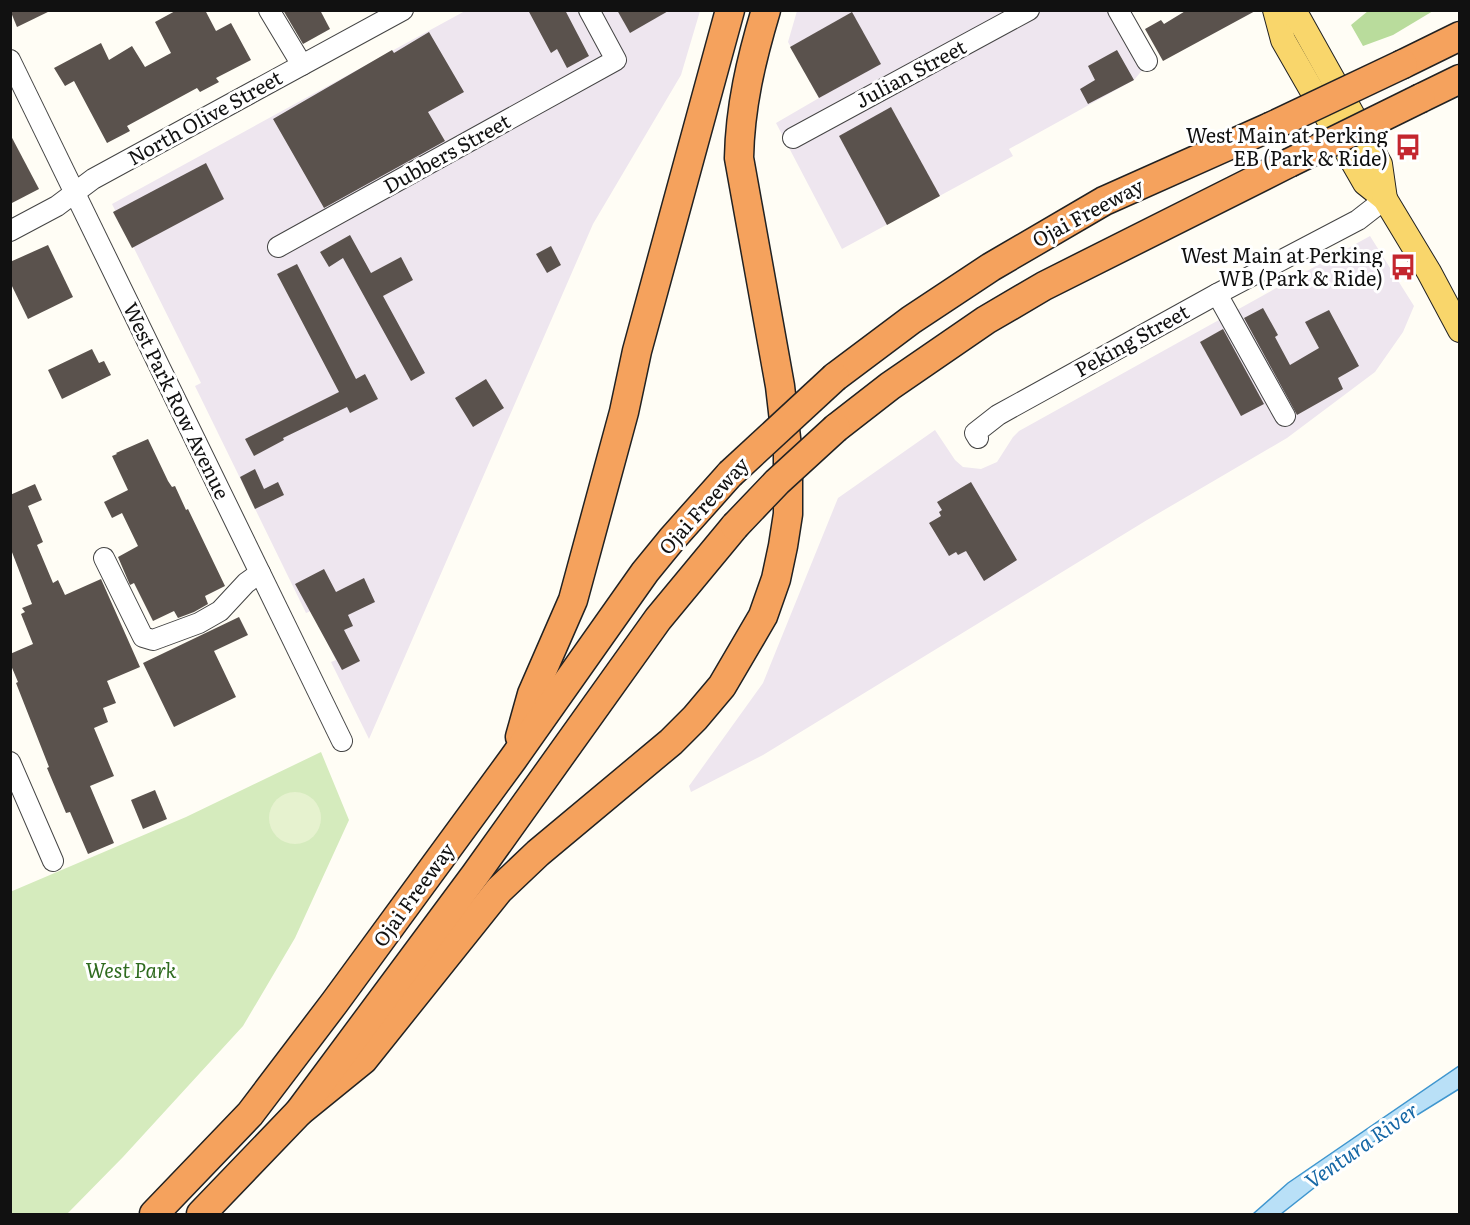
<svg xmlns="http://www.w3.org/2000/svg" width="1470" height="1225" viewBox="0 0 1470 1225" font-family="Literata,serif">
<rect width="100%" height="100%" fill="#fffdf5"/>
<!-- industrial -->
<g fill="#eee6ef">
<path d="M 465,11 L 700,11 L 681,75 L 593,224 L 369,739 L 331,662 L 336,660 L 311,611 L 306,613 L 195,386 L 201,383 L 112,204 Z"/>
<path d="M 797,11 L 1112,11 L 1144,68 L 1134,80 L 1009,149 L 1013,156 L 842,249 L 776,123 L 819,98 L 788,42 Z"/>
<path d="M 1370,236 L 1414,306 L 1403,332 L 1375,372 L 1287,438 L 1147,520 L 763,755 L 691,792 L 689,786 L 763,683 L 838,498 L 935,430 L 955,460 L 963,467 L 981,469 L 997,462 L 1013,437 L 1019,431 Z"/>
</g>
<!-- green -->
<path fill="#d5ebbd" d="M 321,752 L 349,820 L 295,938 L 243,1026 L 123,1157 L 67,1214 L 11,1214 L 10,892 L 186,817 Z"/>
<!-- forest -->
<path fill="#b9dc9c" d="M 1368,11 L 1368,10 L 1433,11 L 1393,35 L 1363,46 L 1351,25 Z"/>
<!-- pitch -->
<circle fill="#e6f2cf" cx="295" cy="818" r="26"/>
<!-- water -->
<path fill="#b9e0f7" stroke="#3f96cf" stroke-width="1.5" d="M 1459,1066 L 1459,1089 L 1367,1146 L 1281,1214 L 1253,1214 L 1288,1183 Z"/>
<!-- building -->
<g fill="#5a524d">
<path d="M 10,10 L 52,10 L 17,27 Z"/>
<path d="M 177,10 L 205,10 L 216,31 L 231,23 L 251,60 L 216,78 L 219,82 L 200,92 L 197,88 L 127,126 L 130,131 L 107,143 L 74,81 L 65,86 L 54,68 L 101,43 L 109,60 L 132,46 L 145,67 L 171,53 L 155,22 Z"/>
<path d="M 283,10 L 320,10 L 330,29 L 303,44 Z"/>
<path d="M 528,10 L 565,10 L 589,56 L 567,68 L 557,49 L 551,53 Z"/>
<path d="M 617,10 L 670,10 L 630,33 Z"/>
<path d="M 1187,10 L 1257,10 L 1163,61 L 1145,29 L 1161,20 L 1164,24 Z"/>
<path d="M 852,12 L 881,64 L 819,98 L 790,47 Z"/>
<path d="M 429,32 L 464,92 L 428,112 L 445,141 L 324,208 L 273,119 L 392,50 L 394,53 Z"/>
<path d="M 1117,50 L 1134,80 L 1088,104 L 1080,89 L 1095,80 L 1088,66 Z"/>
<path d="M 891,107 L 940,196 L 887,225 L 839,136 Z"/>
<path d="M 10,134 L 39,189 L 10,204 Z"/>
<path d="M 206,163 L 224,199 L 132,248 L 113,212 Z"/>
<path d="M 350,235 L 371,273 L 401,257 L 413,280 L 383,296 L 425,373 L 411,381 L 343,258 L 329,267 L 320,252 Z"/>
<path d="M 48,245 L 73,297 L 28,319 L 10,282 L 10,262 Z"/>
<path d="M 551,246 L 561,265 L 547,273 L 536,254 Z"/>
<path d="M 297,264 L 356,379 L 365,374 L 378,399 L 350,413 L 347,407 L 283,438 L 284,440 L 254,456 L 245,439 L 339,392 L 277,274 Z"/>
<path d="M 1263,308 L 1278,335 L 1275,337 L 1290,365 L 1319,348 L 1305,322 L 1329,310 L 1359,366 L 1338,378 L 1343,389 L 1297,415 L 1244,318 Z"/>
<path d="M 1223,329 L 1264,404 L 1241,416 L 1200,342 Z"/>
<path d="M 92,349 L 99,363 L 104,361 L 111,375 L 62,399 L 48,370 Z"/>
<path d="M 486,379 L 504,408 L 473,427 L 455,398 Z"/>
<path d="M 148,439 L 168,481 L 172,487 L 175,486 L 186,510 L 188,509 L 225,586 L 205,596 L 208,604 L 194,612 L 178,618 L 174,611 L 153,621 L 134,583 L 130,585 L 118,557 L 138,546 L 122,513 L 112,518 L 104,502 L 128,490 L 112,456 L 117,454 L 116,453 Z"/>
<path d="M 255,469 L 264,489 L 278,482 L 284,495 L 255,509 L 240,477 Z"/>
<path d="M 971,482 L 1017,560 L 984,581 L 966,551 L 958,555 L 956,552 L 949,556 L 929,523 L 941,516 L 939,512 L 942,510 L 937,502 Z"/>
<path d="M 35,484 L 42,500 L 28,506 L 43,542 L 37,545 L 53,583 L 58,580 L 65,595 L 101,579 L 140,667 L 107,681 L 116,703 L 103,708 L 108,722 L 94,728 L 114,776 L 90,786 L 114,843 L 88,854 L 70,812 L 66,813 L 47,768 L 49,767 L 16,683 L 18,682 L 10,663 L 10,654 L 33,644 L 21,614 L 25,612 L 22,608 L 32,604 L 10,547 L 10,495 Z"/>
<path d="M 324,569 L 336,592 L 364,578 L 375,602 L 348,615 L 353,626 L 344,630 L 360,661 L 342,670 L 295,584 Z"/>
<path d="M 239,617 L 248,635 L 214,651 L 236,697 L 174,727 L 143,663 Z"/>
<path d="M 155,790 L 167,819 L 143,829 L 131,800 Z"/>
</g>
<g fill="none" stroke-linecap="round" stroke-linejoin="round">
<!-- minor casing -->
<g stroke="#444" stroke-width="22">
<g id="minor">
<path d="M 269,10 L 302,65"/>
<path d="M 1118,10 L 1147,61"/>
<path d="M 10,60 L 342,741"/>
<path d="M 793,138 L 1029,10"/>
<path d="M 10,231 L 57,206 L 93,179 L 403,10"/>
<path d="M 278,247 L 616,60 L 589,10"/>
<path d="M 1217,294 L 1285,416"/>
<path d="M 978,438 L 975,433 L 998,415 L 1217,294 L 1358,220 L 1385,199"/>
<path d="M 104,558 L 143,637 L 153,640 L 199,623 L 220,611 L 246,583 L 260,573"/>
<path d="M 10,762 L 53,861"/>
</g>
</g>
<!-- major casing -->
<g stroke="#222" stroke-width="26">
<g id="major">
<path d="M 1275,10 L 1283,40 L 1365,183 L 1385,199 L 1429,272 L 1460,330"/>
<path d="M 1289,10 L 1299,19 L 1380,164 L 1385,199"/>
</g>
</g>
<!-- highway casing -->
<g stroke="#222" stroke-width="31">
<g id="highway">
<path d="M 1403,64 L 1460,36"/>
<path d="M 1421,98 L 1460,79"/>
<path d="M 835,377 L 911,320 L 991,267 L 1104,201 L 1270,127"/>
<path d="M 836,428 L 890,386 L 986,320 L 1044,286 L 1289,163"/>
<path d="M 520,737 L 532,694 L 573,600 L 624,412 L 637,351 L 730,10"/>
<path d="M 299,1112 L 363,1060 L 499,890 L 538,853 L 671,742 L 695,718 L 722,686 L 763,616 L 776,579 L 783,546 L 788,514 L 788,455 L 780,386 L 739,158 C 740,107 751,60 766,10"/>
<path d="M 154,1214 L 250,1114 L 335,1002 L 513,759 L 645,572 L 672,539 L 730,474"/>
<path d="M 201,1214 L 299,1112 L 475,875 L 658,619 L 735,526"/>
</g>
</g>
<!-- minor -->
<use href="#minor" stroke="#fff" stroke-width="20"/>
<!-- major -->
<use href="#major" stroke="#f9d66b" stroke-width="24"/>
<!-- highway -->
<use href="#highway" stroke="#f5a25d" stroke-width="28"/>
<!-- highway-bridge casing -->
<g stroke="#222" stroke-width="31" stroke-linecap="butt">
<g id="highway-bridge">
<path d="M 1270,127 L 1403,64"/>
<path d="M 1289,163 L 1421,98"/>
<path d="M 730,474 L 835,377"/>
<path d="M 735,526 L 777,482 L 836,428"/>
</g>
</g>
<!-- highway-bridge -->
<use href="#highway-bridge" stroke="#f5a25d" stroke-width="28"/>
</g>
<!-- icons -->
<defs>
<g id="bus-bare" transform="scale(2.07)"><path d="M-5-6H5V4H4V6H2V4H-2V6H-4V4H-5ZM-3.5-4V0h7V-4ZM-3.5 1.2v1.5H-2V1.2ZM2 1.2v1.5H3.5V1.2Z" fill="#c4262e" stroke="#fff" stroke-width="2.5" paint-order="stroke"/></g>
</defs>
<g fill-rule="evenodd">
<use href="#bus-bare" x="1408" y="147"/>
<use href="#bus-bare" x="1403" y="267"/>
</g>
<g text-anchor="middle" stroke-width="6" stroke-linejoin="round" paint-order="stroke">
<!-- street labels -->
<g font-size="20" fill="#111" stroke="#fff">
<text transform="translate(911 74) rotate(-28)" y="7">Julian Street</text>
<text transform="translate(205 118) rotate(-29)" y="7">North Olive Street</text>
<text transform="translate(447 154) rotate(-29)" y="7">Dubbers Street</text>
<text transform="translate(1088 213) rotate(-28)" y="7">Ojai Freeway</text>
<text transform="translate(1132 341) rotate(-29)" y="7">Peking Street</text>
<text transform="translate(176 401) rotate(64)" y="7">West Park Row Avenue</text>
<text transform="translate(704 506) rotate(-48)" y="7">Ojai Freeway</text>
<text transform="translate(414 895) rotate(-54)" y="7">Ojai Freeway</text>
</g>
<!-- poi labels -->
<g font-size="20" fill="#111" stroke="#fff" text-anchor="end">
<text x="1388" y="143">West Main at Perking<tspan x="1388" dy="23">EB (Park &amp; Ride)</tspan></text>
<text x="1383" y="263">West Main at Perking<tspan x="1383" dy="23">WB (Park &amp; Ride)</tspan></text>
</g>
<!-- park labels -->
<g font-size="20" font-style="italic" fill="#2f6b1f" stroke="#fff">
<text x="131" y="978">West Park</text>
</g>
<!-- water labels -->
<g font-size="21" font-style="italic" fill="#1768a6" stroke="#fff">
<text transform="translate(1362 1146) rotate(-35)" y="7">Ventura River</text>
</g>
</g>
<!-- border -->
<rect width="1470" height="1225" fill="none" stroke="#111111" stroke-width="24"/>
</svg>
